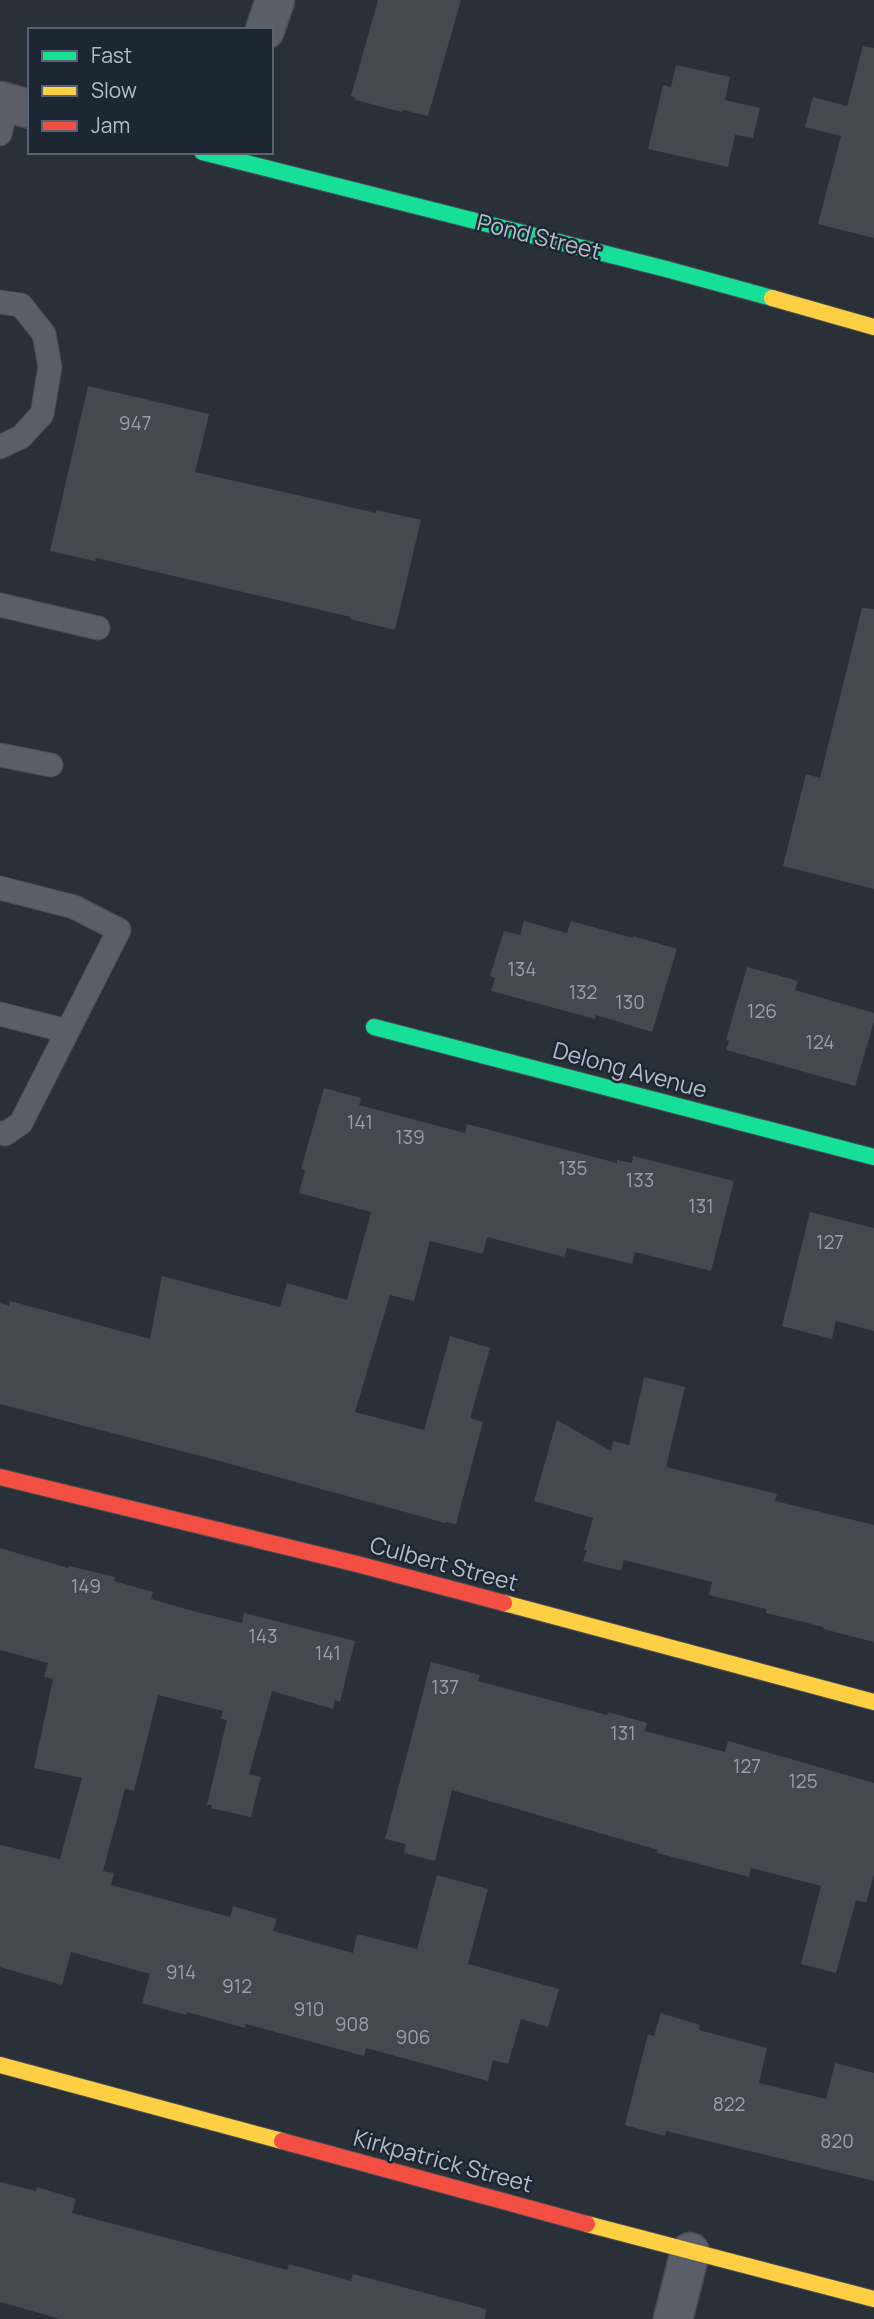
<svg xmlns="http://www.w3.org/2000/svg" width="874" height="2319" viewBox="0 0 874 2319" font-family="Manrope,sans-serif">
<rect width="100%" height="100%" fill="#2a3038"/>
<!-- building -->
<g fill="#444950">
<path d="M 378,0 L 461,0 L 428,116 L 403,110 L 402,112 L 355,100 L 356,98 L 351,96 Z"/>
<path d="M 863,46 L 874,48 L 874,238 L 818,224 L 841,136 L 805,127 L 813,97 L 847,106 Z"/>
<path d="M 676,65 L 730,77 L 725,100 L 760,108 L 753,138 L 735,135 L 728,167 L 648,149 L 663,85 L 671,87 Z"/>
<path d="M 88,386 L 209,414 L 195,472 L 376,513 L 376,510 L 421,520 L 395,630 L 350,619 L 351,617 L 96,558 L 95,561 L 50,551 Z"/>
<path d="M 862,608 L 874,609 L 874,889 L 783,866 L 806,774 L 820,778 Z"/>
<path d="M 524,921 L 567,933 L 571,921 L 633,938 L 633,936 L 677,949 L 652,1032 L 596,1015 L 595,1019 L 491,991 L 495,978 L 490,976 L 504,931 L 520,935 Z"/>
<path d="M 747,967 L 798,981 L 795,990 L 874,1013 L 874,1022 L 855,1086 L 726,1050 L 729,1041 L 726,1040 Z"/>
<path d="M 324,1088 L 361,1098 L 359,1105 L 465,1133 L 467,1124 L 617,1163 L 617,1160 L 632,1163 L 633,1156 L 734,1181 L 711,1271 L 635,1252 L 632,1264 L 567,1248 L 564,1257 L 487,1237 L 483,1254 L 430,1241 L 414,1301 L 390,1295 L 355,1412 L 424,1430 L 450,1336 L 490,1348 L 470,1418 L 483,1422 L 456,1524 L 446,1522 L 445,1523 L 216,1460 L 0,1404 L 0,1303 L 9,1306 L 10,1301 L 150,1339 L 162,1276 L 280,1307 L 287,1283 L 347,1300 L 371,1212 L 299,1193 L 305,1170 L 301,1169 Z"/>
<path d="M 810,1212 L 874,1228 L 874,1331 L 836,1321 L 832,1339 L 782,1326 Z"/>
<path d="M 644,1377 L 685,1387 L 666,1467 L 777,1494 L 775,1501 L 874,1525 L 874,1642 L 823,1629 L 824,1627 L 766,1613 L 766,1609 L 709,1595 L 712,1582 L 624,1560 L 621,1571 L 583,1561 L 587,1550 L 584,1550 L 593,1518 L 534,1501 L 557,1420 L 611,1451 L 613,1441 L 629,1445 Z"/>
<path d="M 0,1548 L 68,1568 L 69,1566 L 115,1577 L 114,1581 L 153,1592 L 151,1599 L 193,1611 L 242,1623 L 244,1613 L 355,1641 L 340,1702 L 335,1700 L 333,1709 L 272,1691 L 249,1774 L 261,1777 L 251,1817 L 211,1808 L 212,1805 L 207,1805 L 227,1720 L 221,1719 L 223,1711 L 158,1695 L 134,1791 L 125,1789 L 103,1871 L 114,1873 L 111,1885 L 230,1917 L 233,1906 L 277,1919 L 273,1931 L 353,1953 L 357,1934 L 417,1949 L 437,1875 L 488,1889 L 468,1964 L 559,1989 L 548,2027 L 521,2019 L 508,2064 L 493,2060 L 488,2081 L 366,2048 L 364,2056 L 246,2024 L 245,2028 L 187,2012 L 186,2015 L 142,2003 L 150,1974 L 71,1952 L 62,1985 L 0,1967 L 0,1845 L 60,1859 L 82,1778 L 34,1768 L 53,1679 L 44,1677 L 48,1663 L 0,1650 Z"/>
<path d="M 431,1662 L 480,1675 L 478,1681 L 607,1715 L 608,1712 L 647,1723 L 645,1731 L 725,1752 L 728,1741 L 874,1783 L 874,1874 L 866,1903 L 856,1900 L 836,1973 L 801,1964 L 821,1886 L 751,1868 L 749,1877 L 657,1853 L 658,1850 L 452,1790 L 435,1861 L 404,1853 L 406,1844 L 385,1839 Z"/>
<path d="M 661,2013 L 700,2025 L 699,2030 L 767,2048 L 759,2083 L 826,2099 L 835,2063 L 874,2073 L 874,2181 L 666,2131 L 665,2136 L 625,2125 L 648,2034 L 654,2036 Z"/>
<path d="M 0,2182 L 36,2191 L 37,2187 L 76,2199 L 72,2213 L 205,2248 L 287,2270 L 289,2264 L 351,2281 L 353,2274 L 486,2309 L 485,2319 L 60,2319 L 0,2302 Z"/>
</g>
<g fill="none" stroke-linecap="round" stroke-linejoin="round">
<!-- lane casing -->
<g stroke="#484c53" stroke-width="25">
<g id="lane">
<path d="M 0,134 L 7,103"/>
<path d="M 0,302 L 21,305 L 44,334 L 50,367 L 42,414 L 21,437 L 0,447"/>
<path d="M 0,605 L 98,628"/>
<path d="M 0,755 L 51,765"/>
<path d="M 0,888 L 74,907 L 119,930 L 21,1123 L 5,1134 L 0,1133"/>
<path d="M 0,1014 L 67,1031"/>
</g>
</g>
<!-- street casing -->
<g stroke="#484c53" stroke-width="41">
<g id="street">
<path d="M 265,30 L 275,0"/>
<path d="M 0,101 L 30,109"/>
<path d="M 673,2319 L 690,2252"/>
</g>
</g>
<!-- fast casing -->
<g stroke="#484c53" stroke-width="18">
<g id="fast">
<path d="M 202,152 L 666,269 L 772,298"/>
<path d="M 374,1027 L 874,1157"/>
</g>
</g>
<!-- slow casing -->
<g stroke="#484c53" stroke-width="18">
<g id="slow">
<path d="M 772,298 L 874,327"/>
<path d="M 504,1603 L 874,1702"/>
<path d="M 0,2065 L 282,2141"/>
<path d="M 587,2224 L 874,2299"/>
</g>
</g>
<!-- jam casing -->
<g stroke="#484c53" stroke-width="18">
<g id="jam">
<path d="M 0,1477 L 357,1564 L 504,1603"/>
<path d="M 282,2141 L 587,2224"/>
</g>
</g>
<!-- lane -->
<use href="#lane" stroke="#5a5e66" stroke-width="23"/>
<!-- street -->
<use href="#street" stroke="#5a5e66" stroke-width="38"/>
<!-- fast -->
<use href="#fast" stroke="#16e098" stroke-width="16"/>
<!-- slow -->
<use href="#slow" stroke="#ffcf43" stroke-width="16"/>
<!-- jam -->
<use href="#jam" stroke="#f24e42" stroke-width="16"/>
</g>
<g text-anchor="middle" stroke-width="5" stroke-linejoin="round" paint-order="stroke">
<!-- number labels -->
<g font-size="19" fill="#989fab">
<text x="135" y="430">947</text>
<text x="522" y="976">134</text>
<text x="583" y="999">132</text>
<text x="630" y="1009">130</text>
<text x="762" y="1018">126</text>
<text x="820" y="1049">124</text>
<text x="360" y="1129">141</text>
<text x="410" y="1144">139</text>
<text x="573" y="1175">135</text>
<text x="640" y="1187">133</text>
<text x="701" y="1213">131</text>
<text x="830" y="1249">127</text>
<text x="86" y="1593">149</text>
<text x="263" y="1643">143</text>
<text x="328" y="1660">141</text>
<text x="445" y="1694">137</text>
<text x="623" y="1740">131</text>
<text x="747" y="1773">127</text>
<text x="803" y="1788">125</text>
<text x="181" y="1979">914</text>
<text x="237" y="1993">912</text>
<text x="309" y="2016">910</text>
<text x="352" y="2031">908</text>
<text x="413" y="2044">906</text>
<text x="729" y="2111">822</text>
<text x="837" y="2148">820</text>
</g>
<!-- street labels -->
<g font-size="23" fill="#b4bcc9" stroke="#1d2633">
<text transform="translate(539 237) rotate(14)" y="8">Pond Street</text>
<text transform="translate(630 1070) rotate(15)" y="8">Delong Avenue</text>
<text transform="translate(444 1564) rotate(15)" y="8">Culbert Street</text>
<text transform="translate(443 2161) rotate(15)" y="8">Kirkpatrick Street</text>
</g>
</g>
<!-- legend -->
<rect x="28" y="28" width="245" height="126" fill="#1d2633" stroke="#59626f" stroke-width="2"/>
<rect x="42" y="51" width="35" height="10" fill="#16e098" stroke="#59626f" stroke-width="2"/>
<text x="91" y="63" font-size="21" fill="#b4bcc9">Fast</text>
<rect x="42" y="86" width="35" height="10" fill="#ffcf43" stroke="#59626f" stroke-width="2"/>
<text x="91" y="98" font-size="21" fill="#b4bcc9">Slow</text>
<rect x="42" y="121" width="35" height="10" fill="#f24e42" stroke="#59626f" stroke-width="2"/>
<text x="91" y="133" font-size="21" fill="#b4bcc9">Jam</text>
</svg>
